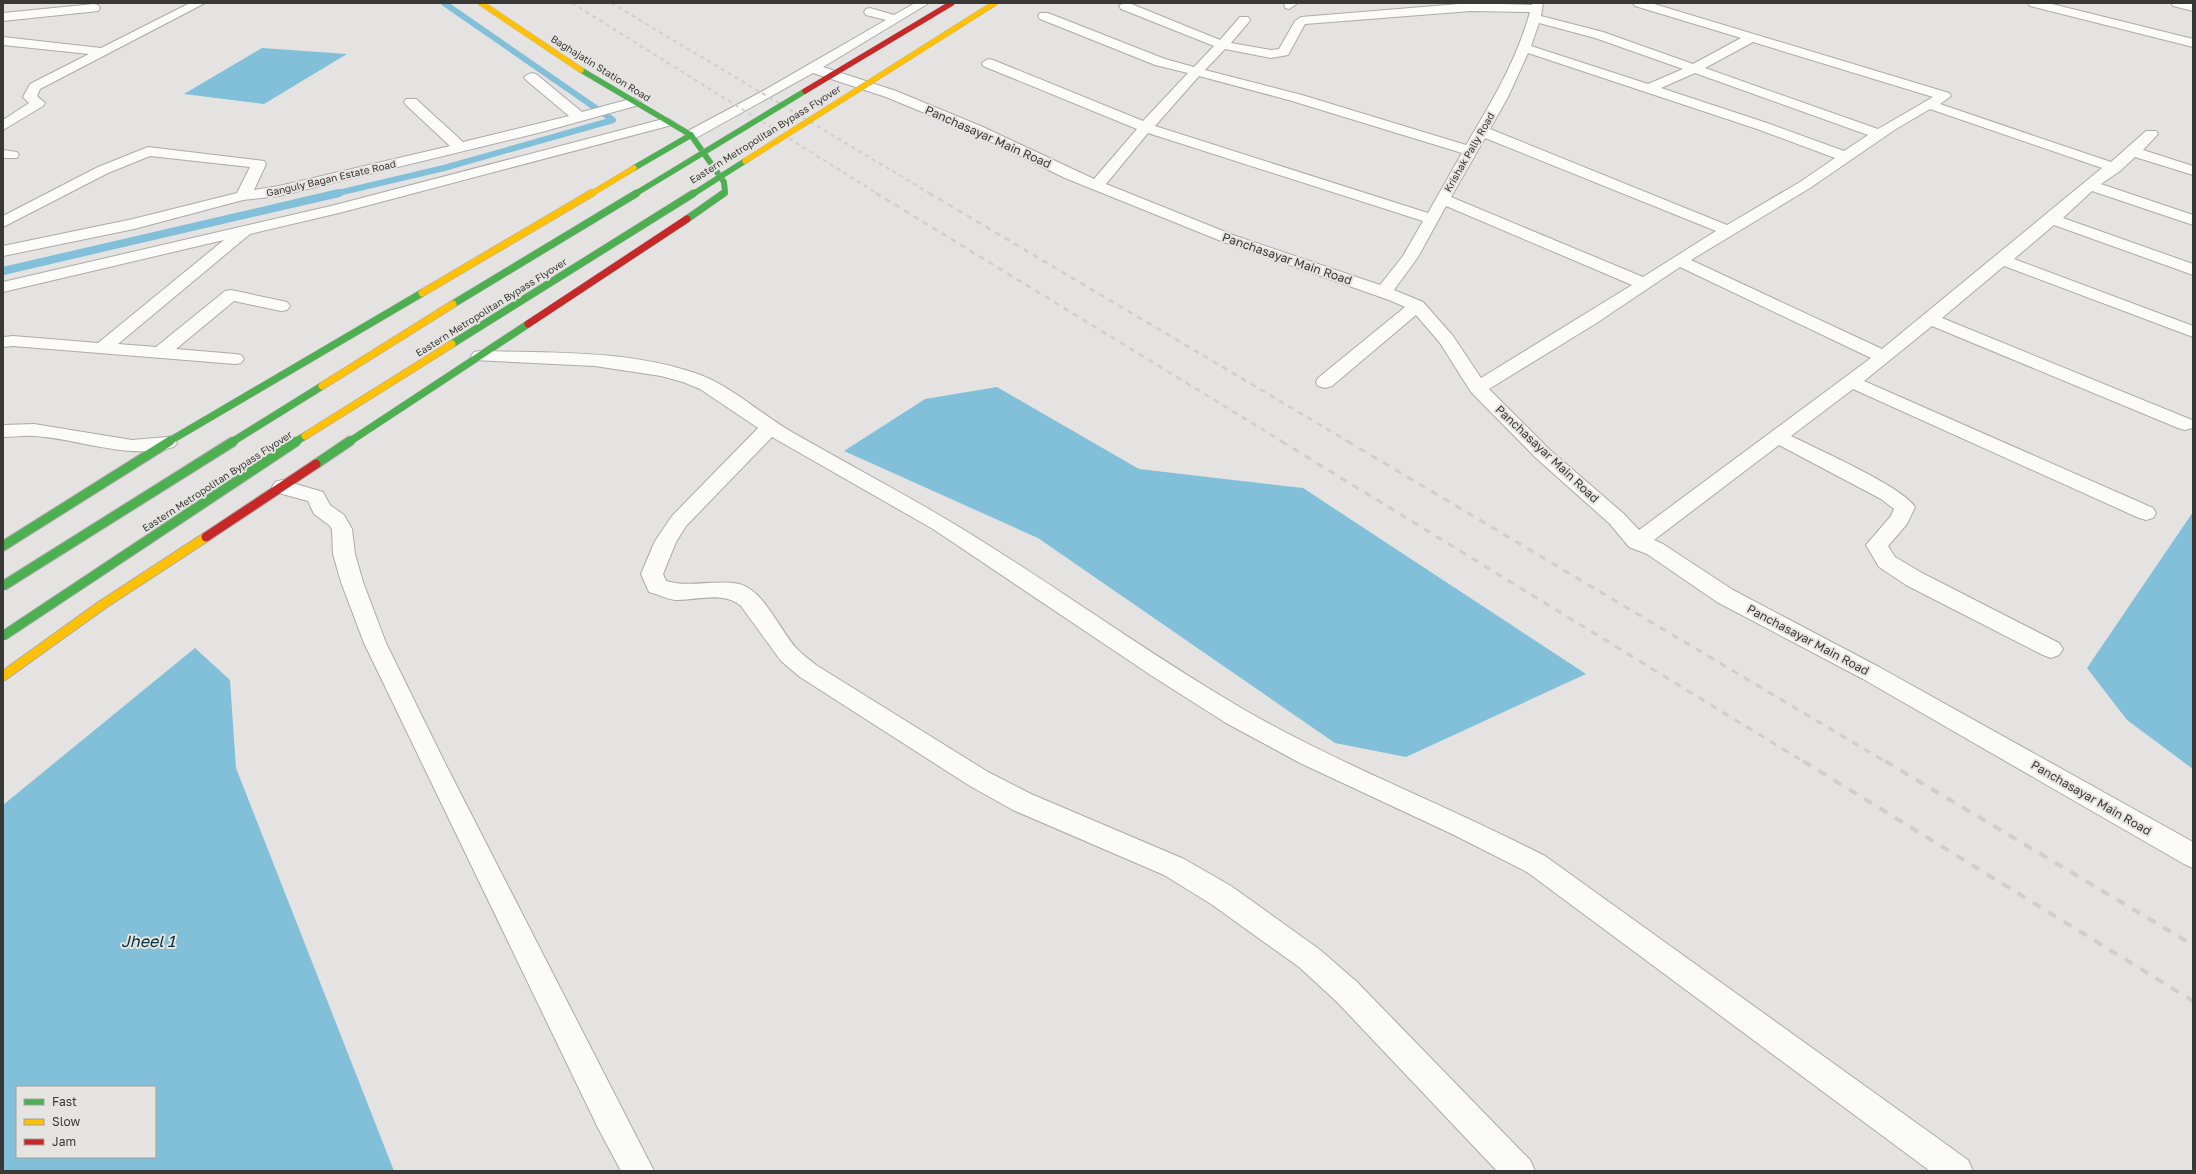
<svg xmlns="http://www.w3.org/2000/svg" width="2196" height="1174" viewBox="0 0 2196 1174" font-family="'Golos Text',sans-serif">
<rect width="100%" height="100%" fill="#e4e3e1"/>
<!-- water -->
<g fill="#81c0d8" fill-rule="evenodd">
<path d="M 262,48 L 347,54 L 264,104 L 184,94 Z"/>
<path d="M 997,387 L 1139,469 L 1303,488 L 1586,674 L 1406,757 L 1335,743 L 1038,538 L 844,451 L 925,399 Z"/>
<path d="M 2193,512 L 2193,769 L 2127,720 L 2087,668 Z"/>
<path d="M 195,648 L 230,680 L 236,768 L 394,1171 L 3,1171 L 3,805 ZM 17,1087 L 155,1087 L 155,1157 L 17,1157 Z"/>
</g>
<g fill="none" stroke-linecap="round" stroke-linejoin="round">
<!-- stream-far1 -->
<path stroke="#81c0d8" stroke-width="6" d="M 334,194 L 444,168 L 613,120 L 444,3"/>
<!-- stream -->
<path stroke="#81c0d8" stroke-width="8" d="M 3,271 L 339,193"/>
<!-- street casing -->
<g stroke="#acaba9" stroke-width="2">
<g id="street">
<path d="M 190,3 L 205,3 L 40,89 L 37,96 L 45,103 L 43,106 L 3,130 L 3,120 L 29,103 L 23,97 L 30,84 L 89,54 L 3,45 L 3,37 L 101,48 Z"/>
<path d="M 915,3 L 929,3 L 823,67 L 896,91 L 983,127 L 1094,179 L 1137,129 L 983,66 L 982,63 L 988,59 L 993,60 L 1143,121 L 1188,73 L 1155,65 L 1040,19 L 1038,16 L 1040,13 L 1048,13 L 1165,59 L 1194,67 L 1214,46 L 1121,9 L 1119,6 L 1123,3 L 1129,3 L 1220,40 L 1240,17 L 1248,17 L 1250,20 L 1248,23 L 1231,43 L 1271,50 L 1279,49 L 1295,21 L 1301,17 L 1471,3 L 1532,5 L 1533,3 L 1543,3 L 1541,16 L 1603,32 L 1693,64 L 1741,38 L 1635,6 L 1633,3 L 1651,3 L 1949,93 L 1951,96 L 1940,104 L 2111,162 L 2146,131 L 2156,131 L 2158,134 L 2143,150 L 2193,166 L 2193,175 L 2135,157 L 2120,171 L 2101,184 L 2193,215 L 2193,225 L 2092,191 L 2063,218 L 2193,264 L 2193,275 L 2054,225 L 2014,259 L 2193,326 L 2193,337 L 2004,266 L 1942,318 L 2192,420 L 2192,428 L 2185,430 L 2178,428 L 1932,326 L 1864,381 L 2153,508 L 2156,513 L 2153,518 L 2146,520 L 2139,518 L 1853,389 L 1791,436 C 1817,449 1903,487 1915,507 L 1907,524 L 1888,546 L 1895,557 L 1922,573 L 2059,643 L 2063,649 L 2059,655 L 2051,658 L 2043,655 L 1906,585 L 1879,567 L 1866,545 L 1891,516 L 1894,509 L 1881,499 L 1779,445 L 1654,540 L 1663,544 L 1733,590 L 1879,667 L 2193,842 L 2193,868 L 2184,864 L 1863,679 L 1717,602 L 1647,554 L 1629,547 L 1610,524 L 1536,458 L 1471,392 L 1440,343 L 1416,315 L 1332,386 L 1325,388 L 1318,386 L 1316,382 L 1318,378 L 1405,307 L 1389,300 L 1221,241 L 1065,178 L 973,133 L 886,97 L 813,73 L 696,138 L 686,138 L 684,135 L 686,132 L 761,92 L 886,20 L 866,15 L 864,12 L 866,9 L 870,8 L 894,15 ZM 1471,11 L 1530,12 C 1517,60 1491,103 1466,145 L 1302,95 L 1205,70 L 1225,49 L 1271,58 L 1288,55 L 1305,24 ZM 1539,23 L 1595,38 L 1683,69 L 1648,84 L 1531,46 ZM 1753,42 L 1933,97 L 1878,129 L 1705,68 ZM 1528,53 L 1757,129 L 1835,158 L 1800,182 L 1727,225 L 1490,129 L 1508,97 ZM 1695,73 L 1868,135 L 1844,151 L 1767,123 L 1661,88 ZM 1199,76 L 1292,101 L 1462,153 L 1428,213 L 1155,126 ZM 1930,109 L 2102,168 L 1882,349 L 1691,260 L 1810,188 L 1896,129 ZM 1148,133 L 1423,221 L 1403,256 L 1380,285 L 1233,235 L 1106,184 ZM 1485,138 L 1716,231 L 1643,277 L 1451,197 ZM 1446,206 L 1632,285 L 1481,378 L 1453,336 L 1423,302 L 1394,290 L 1418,257 ZM 1680,267 L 1871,358 L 1639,530 L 1624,514 L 1550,450 L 1489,389 L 1595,324 Z"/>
<path d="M 1284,3 L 1298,3 L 1289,9 L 1285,8 Z"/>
<path d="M 2028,3 L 2048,3 L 2193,39 L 2193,47 L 2030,6 Z"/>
<path d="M 2171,3 L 2193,3 L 2193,11 L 2173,6 Z"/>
<path d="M 94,4 L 98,5 L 100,8 L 98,11 L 3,21 L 3,13 Z"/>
<path d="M 531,73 L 536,74 L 582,112 L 634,98 L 641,102 L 639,105 L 538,133 L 279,196 L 243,200 L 134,229 L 3,256 L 3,246 L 133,219 L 237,193 L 250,167 L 150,156 L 108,173 L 3,227 L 3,216 L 98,167 L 148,147 L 264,161 L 266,164 L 254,190 L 279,186 L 450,146 L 406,105 L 404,102 L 406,99 L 416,99 L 463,142 L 569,116 L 526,80 L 524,77 Z"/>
<path d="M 667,118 L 674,122 L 672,125 L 343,212 L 250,234 L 118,344 L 156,347 L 225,291 L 231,290 L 287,302 L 290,306 L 287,310 L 281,311 L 234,301 L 176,349 L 235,354 L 241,355 L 244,359 L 241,363 L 235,364 L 13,346 L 3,347 L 3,337 L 13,336 L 98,343 L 224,240 L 3,292 L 3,282 L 335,205 Z"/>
<path d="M 3,150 L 17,152 L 19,155 L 17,158 L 3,158 Z"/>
<path d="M 480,351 C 551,353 626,350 695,373 C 733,386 762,416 797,435 C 860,471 924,504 985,543 C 1071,597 1154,657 1243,709 C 1340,765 1446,805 1545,856 L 1968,1160 L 1973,1171 L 1930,1171 L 1527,872 L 1452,834 L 1300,763 L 1226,723 L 1152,676 L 933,529 L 772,437 L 686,526 L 676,542 L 663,574 L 666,581 C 689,588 715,579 739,584 C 764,590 780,631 797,649 C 803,655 810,660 816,665 L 988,772 L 1031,794 L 1184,859 L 1231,886 L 1319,949 L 1357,982 L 1530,1160 L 1535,1171 L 1497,1171 L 1337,1002 L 1299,967 L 1211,904 L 1164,875 L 1013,810 L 970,786 L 800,677 L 781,661 L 741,606 C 723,591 699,600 677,600 C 668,600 658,594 649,592 L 641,574 L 655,541 L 672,516 L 758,428 L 700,389 L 683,382 L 661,376 L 595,366 L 474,360 L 471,356 L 474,352 Z"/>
<path d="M 34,424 L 132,440 L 167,437 L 174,439 L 177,443 L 174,447 C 126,460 81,439 34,436 C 24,435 13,437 3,437 L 3,425 Z"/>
<path d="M 282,480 L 323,492 L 330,505 L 344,515 L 352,529 L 355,554 L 363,582 L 386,643 L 446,765 L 654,1171 L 621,1171 L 598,1128 L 364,643 L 341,582 L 333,554 L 332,529 L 329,525 L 314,514 L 308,501 L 275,492 L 272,487 L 275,482 Z"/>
</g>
</g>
<!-- fast-far2 casing -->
<g stroke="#acaba9" stroke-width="6">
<g id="fast-far2">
<path d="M 581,70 L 691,135 L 724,182 L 725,192 L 723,194"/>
<path d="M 634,168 L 691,135"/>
</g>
</g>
<!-- fast-far1 casing -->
<g stroke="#acaba9" stroke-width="8">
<g id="fast-far1">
<path d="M 687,219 L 724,193"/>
<path d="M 168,442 L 422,293"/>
<path d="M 349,442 L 528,324"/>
</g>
</g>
<!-- fast casing -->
<g stroke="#acaba9" stroke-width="11">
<g id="fast">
<path d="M 316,464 L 350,441"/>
<path d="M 3,546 L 170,441"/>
</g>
</g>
<!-- slow-far2 casing -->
<g stroke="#acaba9" stroke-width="6">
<g id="slow-far2">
<path d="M 481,3 L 581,70"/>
<path d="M 591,194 L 634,168"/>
</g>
</g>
<!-- slow-far1 casing -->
<g stroke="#acaba9" stroke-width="8">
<path id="slow-far1" d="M 422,293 L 592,193"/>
</g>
<!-- slow casing -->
<g stroke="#acaba9" stroke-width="11">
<path id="slow" d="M 3,676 L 102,605 L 206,537"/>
</g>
<!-- jam-far1 casing -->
<g stroke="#acaba9" stroke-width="8">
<path id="jam-far1" d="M 528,324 L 687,219"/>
</g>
<!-- jam casing -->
<g stroke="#acaba9" stroke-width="11">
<path id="jam" d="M 206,537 L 316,464"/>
</g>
<!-- street -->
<use href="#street" fill="#fbfbfa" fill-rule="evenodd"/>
<!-- fast-far2 -->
<use href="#fast-far2" stroke="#4caf50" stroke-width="5.5"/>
<!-- fast-far1 -->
<use href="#fast-far1" stroke="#4caf50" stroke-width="7"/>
<!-- fast -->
<use href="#fast" stroke="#4caf50" stroke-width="9"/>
<!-- slow-far2 -->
<use href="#slow-far2" stroke="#ffc107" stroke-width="5.5"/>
<!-- slow-far1 -->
<use href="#slow-far1" stroke="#ffc107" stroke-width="7"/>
<!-- slow -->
<use href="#slow" stroke="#ffc107" stroke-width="9"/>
<!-- jam-far1 -->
<use href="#jam-far1" stroke="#c62828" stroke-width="7"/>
<!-- jam -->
<use href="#jam" stroke="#c62828" stroke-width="9"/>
<!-- rail-far3 -->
<g stroke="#d0cfce" stroke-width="2" stroke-dasharray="4 4" stroke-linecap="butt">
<path d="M 572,3 L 878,194"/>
<path d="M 611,3 L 931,194"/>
</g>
<!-- rail-far2 -->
<g stroke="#d0cfce" stroke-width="2.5" stroke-dasharray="5.5 5.5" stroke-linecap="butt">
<path d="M 876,193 L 1283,442"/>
<path d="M 929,193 L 1349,442"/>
</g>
<!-- rail-far1 -->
<g stroke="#d0cfce" stroke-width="3" stroke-dasharray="7 7" stroke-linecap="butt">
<path d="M 1281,441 L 1804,762"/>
<path d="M 1347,441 L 1886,762"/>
</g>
<!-- rail -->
<g stroke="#d0cfce" stroke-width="4" stroke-dasharray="9 9" stroke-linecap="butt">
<path d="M 1803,761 L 2193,1001"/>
<path d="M 1885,761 L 2193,945"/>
</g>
<!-- fast-bridge-far2 casing -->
<g stroke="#acaba9" stroke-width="6" stroke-linecap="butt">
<g id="fast-bridge-far2">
<path d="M 635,194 L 805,91"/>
<path d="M 693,194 L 745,161"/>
</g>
</g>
<!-- fast-bridge-far1 casing -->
<g stroke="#acaba9" stroke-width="8" stroke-linecap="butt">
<g id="fast-bridge-far1">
<path d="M 453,304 L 637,193"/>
<path d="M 452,344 L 694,193"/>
<path d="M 232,442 L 322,386"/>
<path d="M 295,442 L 305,436"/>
</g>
</g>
<!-- fast-bridge casing -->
<g stroke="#acaba9" stroke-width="11" stroke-linecap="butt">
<g id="fast-bridge">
<path d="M 3,586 L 234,441"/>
<path d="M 3,636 L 297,441"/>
</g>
</g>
<!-- slow-bridge-far1 casing -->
<g stroke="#acaba9" stroke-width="6" stroke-linecap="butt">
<path id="slow-bridge-far1" d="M 745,161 L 995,3"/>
</g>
<!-- slow-bridge casing -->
<g stroke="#acaba9" stroke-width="8" stroke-linecap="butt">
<g id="slow-bridge">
<path d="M 322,386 L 453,304"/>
<path d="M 305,436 L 452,344"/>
</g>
</g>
<!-- jam-bridge casing -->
<g stroke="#acaba9" stroke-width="6" stroke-linecap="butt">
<path id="jam-bridge" d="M 805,91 L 952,3"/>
</g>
<!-- fast-bridge-far2 -->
<use href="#fast-bridge-far2" stroke="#4caf50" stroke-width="5.5"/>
<!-- fast-bridge-far1 -->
<use href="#fast-bridge-far1" stroke="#4caf50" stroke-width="7"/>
<!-- fast-bridge -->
<use href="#fast-bridge" stroke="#4caf50" stroke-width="9"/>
<!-- slow-bridge-far1 -->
<use href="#slow-bridge-far1" stroke="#ffc107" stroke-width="5.5"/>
<!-- slow-bridge -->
<use href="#slow-bridge" stroke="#ffc107" stroke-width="7"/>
<!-- jam-bridge -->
<use href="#jam-bridge" stroke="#c62828" stroke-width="5.5"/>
</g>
<g text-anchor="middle" stroke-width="4" stroke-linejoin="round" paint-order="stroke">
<!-- far-street labels -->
<g font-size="10" fill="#383836" stroke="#e5e4e0">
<text transform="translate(601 68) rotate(32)" y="4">Baghajatin Station Road</text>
<text transform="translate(765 134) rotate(-32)" y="4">Eastern Metropolitan Bypass Flyover</text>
<text transform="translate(1469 152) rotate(-60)" y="4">Krishak Pally Road</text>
<text transform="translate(331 178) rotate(-13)" y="4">Ganguly Bagan Estate Road</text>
<text transform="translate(491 307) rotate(-32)" y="4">Eastern Metropolitan Bypass Flyover</text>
<text transform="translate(217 481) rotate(-33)" y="4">Eastern Metropolitan Bypass Flyover</text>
</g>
<!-- street labels -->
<g font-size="12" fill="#383836" stroke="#e5e4e0">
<text transform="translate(988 137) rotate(24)" y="4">Panchasayar Main Road</text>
<text transform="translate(1287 259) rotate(19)" y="4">Panchasayar Main Road</text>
<text transform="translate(1547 454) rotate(43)" y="4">Panchasayar Main Road</text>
<text transform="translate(1808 640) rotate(28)" y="4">Panchasayar Main Road</text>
<text transform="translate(2091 798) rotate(30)" y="4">Panchasayar Main Road</text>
</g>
<!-- near-water labels -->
<g font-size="16" font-style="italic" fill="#04303f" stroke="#e5e4e0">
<text x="148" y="947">Jheel 1</text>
</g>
</g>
<!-- border -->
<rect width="2196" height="1174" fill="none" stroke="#383836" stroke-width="8"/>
<!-- legend -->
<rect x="16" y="1086" width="140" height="72" fill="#e5e4e0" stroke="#a09f9c"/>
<rect x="24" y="1099" width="20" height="6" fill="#4caf50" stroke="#a09f9c"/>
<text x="52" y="1106" font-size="12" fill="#383836">Fast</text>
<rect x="24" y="1119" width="20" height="6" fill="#ffc107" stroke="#a09f9c"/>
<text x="52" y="1126" font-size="12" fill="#383836">Slow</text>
<rect x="24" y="1139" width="20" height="6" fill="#c62828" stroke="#a09f9c"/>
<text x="52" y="1146" font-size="12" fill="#383836">Jam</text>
</svg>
